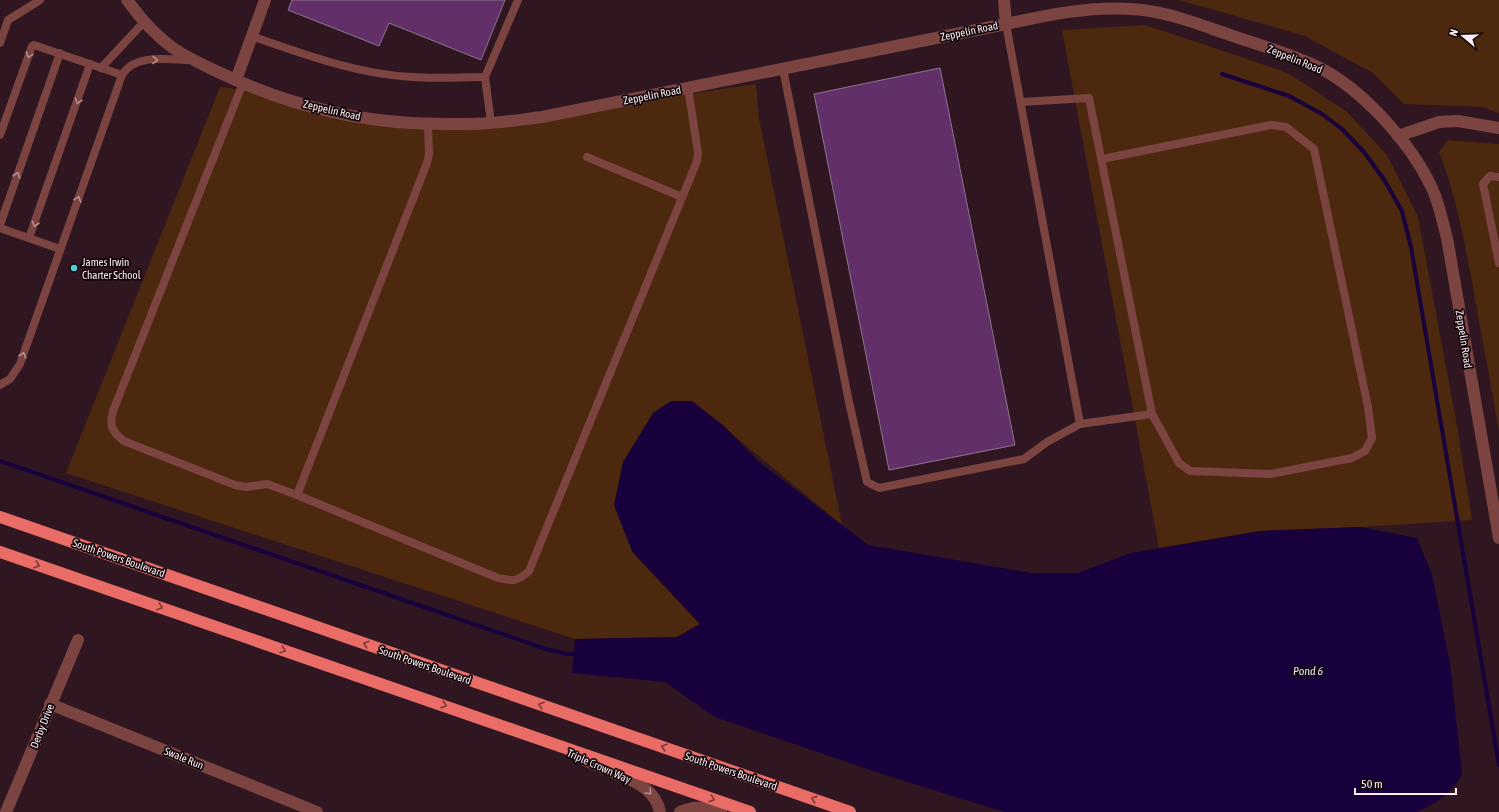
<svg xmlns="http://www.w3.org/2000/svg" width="1499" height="812" viewBox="0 0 1499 812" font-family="'Asap Condensed',sans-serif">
<rect width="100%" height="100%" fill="#2f1620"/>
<!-- green -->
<g fill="#4c290e">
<path d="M 1179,0 L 1499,0 L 1499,113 L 1482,107 L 1404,104 L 1373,73 L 1305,36 Z"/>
<path d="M 1145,25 L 1200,43 L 1288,73 L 1347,112 L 1387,155 L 1418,217 L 1457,426 L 1472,520 L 1360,527 L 1260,531 L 1159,548 L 1062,30 Z"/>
<path d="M 756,84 L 759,118 L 842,525 L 692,401 L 632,552 L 700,624 L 677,637 L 575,639 L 66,473 L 220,87 L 266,92 L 337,112 L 491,123 Z"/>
<path d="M 1448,140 L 1499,144 L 1499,431 C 1491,385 1482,339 1474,293 C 1465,245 1457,197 1439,152 Z"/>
</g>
<!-- water -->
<path fill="#17003b" d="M 671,401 L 692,401 L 724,426 L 759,462 L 868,545 L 1031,573 L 1078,573 L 1131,553 L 1260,531 L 1360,527 L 1417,538 L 1432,575 L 1450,664 L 1462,774 C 1450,795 1439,801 1417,812 L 1005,812 L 888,776 L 715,717 L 665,682 L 572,673 L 575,639 L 677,637 L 700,624 L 632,551 L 614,505 L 623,462 L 653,413 Z"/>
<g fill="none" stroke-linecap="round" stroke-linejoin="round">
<!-- stream -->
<g stroke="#17003b" stroke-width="4">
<path d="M 1222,74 L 1289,96 L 1322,114 L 1342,129 L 1364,152 L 1385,181 L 1402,211 L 1411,247 L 1499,765"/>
<path d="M 0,461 L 546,649 L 567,654 L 578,654"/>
</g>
</g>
<!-- building -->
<g fill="#622f68" stroke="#8c768e">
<path d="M 292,0 L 505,0 L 481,60 L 389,23 L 379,46 L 288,10 Z"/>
<path d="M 940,68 L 1015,445 L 889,470 L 814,94 Z"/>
</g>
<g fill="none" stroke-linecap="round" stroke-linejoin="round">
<!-- service -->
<g stroke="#7b4441" stroke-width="8">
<path d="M 251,36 C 303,54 356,74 412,77 C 436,79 461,77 485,77 L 518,0"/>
<path d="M 0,43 L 8,20 L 40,0"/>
<path d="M 101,68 L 144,22"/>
<path d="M 783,69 L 849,402 L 867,482 L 879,488 L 1024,459 L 1047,442 L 1080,424 L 1006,24"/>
<path d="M 485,77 L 491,123"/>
<path d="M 243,83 L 113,411 C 109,426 112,432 124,441 L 235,485 L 246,487 L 267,484 L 297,495 L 498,578 C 513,581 517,582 529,571 L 697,161 L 698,153 L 688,88"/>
<path d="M 1021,102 L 1089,98 L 1152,414"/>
<path d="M 0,135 L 32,46 L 34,45 L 122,75"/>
<path d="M 587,157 L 682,197"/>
<path d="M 1499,177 L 1490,176 L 1483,184 L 1499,263"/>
<path d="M 0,225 L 60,53"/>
<path d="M 0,228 L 60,249"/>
<path d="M 29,238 L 90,64"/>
<path d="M 0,385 L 10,379 L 20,364 L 122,75 C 135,53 169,60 191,60"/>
<path d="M 1080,424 L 1152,414 L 1179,463 L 1190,471 L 1270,474 L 1352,458 L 1365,451 L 1372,438 L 1368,407 L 1314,149 L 1286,127 L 1271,125 L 1102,159"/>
<path d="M 297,495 L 427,163 L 429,154 L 428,124"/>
</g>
<!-- minor -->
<g stroke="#7b4441" stroke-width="12">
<path d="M 127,0 C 140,18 155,35 173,48 C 186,57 201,64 216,71 C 276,100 344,119 411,123 C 438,124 464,125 490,123 C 507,122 525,119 542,117 L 1006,24"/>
<path d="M 236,80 L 265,0"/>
<path d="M 1398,136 L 1439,122 L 1458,121 L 1499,128"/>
<path d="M 50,704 L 317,812"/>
<path d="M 585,760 C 596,765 607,769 617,774 C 636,782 655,789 660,812"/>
<path d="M 6,812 L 78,640"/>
<path d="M 680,812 C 696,805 705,808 721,812"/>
</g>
<!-- tertiary -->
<path stroke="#7b4441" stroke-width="12" d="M 1004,0 L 1006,24 C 1048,15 1089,6 1132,9 C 1167,11 1200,25 1233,36 C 1262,46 1291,54 1318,67 C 1362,89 1410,142 1431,186 C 1439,202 1442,220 1447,238 L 1499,538"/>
<!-- trunk -->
<g stroke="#e96c66" stroke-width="12">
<path d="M 0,517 L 850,812"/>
<path d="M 0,552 L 750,812"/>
</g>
</g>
<!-- one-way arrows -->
<defs><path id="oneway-chevron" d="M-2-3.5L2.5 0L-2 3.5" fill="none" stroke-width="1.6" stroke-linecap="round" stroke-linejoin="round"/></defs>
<g stroke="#b68f90">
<use href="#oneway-chevron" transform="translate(29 55) rotate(110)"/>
<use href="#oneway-chevron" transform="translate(155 60) rotate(1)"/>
<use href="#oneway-chevron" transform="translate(78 101) rotate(109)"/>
<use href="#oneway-chevron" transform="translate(17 175) rotate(-71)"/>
<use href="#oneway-chevron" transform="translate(78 199) rotate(-71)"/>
<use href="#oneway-chevron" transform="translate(35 224) rotate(109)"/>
<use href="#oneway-chevron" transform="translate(23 355) rotate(-71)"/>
<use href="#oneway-chevron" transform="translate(649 792) rotate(46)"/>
</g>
<g stroke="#7c3938">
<use href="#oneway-chevron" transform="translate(37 565) rotate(19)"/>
<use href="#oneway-chevron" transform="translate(160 607) rotate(19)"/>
<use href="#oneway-chevron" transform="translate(366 644) rotate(-161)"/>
<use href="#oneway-chevron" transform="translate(283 650) rotate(19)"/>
<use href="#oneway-chevron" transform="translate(444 705) rotate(19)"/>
<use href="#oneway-chevron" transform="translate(541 705) rotate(-161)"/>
<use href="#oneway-chevron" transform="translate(664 747) rotate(-161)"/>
<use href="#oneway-chevron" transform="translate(712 799) rotate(19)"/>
<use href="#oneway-chevron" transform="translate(814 799) rotate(-161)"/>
</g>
<!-- markers -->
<circle fill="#51ccd5" stroke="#10060a" stroke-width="1.5" cx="74" cy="268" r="4"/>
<g text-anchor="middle" stroke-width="3.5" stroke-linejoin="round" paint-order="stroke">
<!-- street labels -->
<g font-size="11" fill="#feebf1" stroke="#10060a">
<text transform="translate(969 31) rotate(-12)" y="4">Zeppelin Road</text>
<text transform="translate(1295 59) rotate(22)" y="4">Zeppelin Road</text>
<text transform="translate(652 95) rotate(-11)" y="4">Zeppelin Road</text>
<text transform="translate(332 110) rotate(13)" y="4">Zeppelin Road</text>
<text transform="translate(1464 339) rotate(81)" y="4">Zeppelin Road</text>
<text transform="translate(119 558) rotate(19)" y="4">South Powers Boulevard</text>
<text transform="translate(425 665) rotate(19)" y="4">South Powers Boulevard</text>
<text transform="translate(42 726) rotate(-68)" y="4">Derby Drive</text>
<text transform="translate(184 758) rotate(22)" y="4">Swale Run</text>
<text transform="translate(599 766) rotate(24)" y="4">Triple Crown Way</text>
<text transform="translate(731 771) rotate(19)" y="4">South Powers Boulevard</text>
</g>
<!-- poi labels -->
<g font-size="11" fill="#feebf1" stroke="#10060a" text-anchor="start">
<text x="82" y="266">James Irwin<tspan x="82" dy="13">Charter School</tspan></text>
</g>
<!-- water labels -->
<g font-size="12" font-style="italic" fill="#e3e0f4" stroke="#10060a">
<text x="1308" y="675">Pond 6</text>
</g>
</g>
<!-- north arrow -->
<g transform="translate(1463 36) rotate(289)" stroke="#10060a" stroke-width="3" paint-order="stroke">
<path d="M0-3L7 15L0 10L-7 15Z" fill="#feebf1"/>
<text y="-6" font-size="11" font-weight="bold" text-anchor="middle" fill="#feebf1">N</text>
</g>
<!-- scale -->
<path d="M1355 788v6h101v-6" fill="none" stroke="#feebf1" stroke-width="2"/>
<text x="1361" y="788" font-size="12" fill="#feebf1" stroke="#10060a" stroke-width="3" paint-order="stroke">50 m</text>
</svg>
